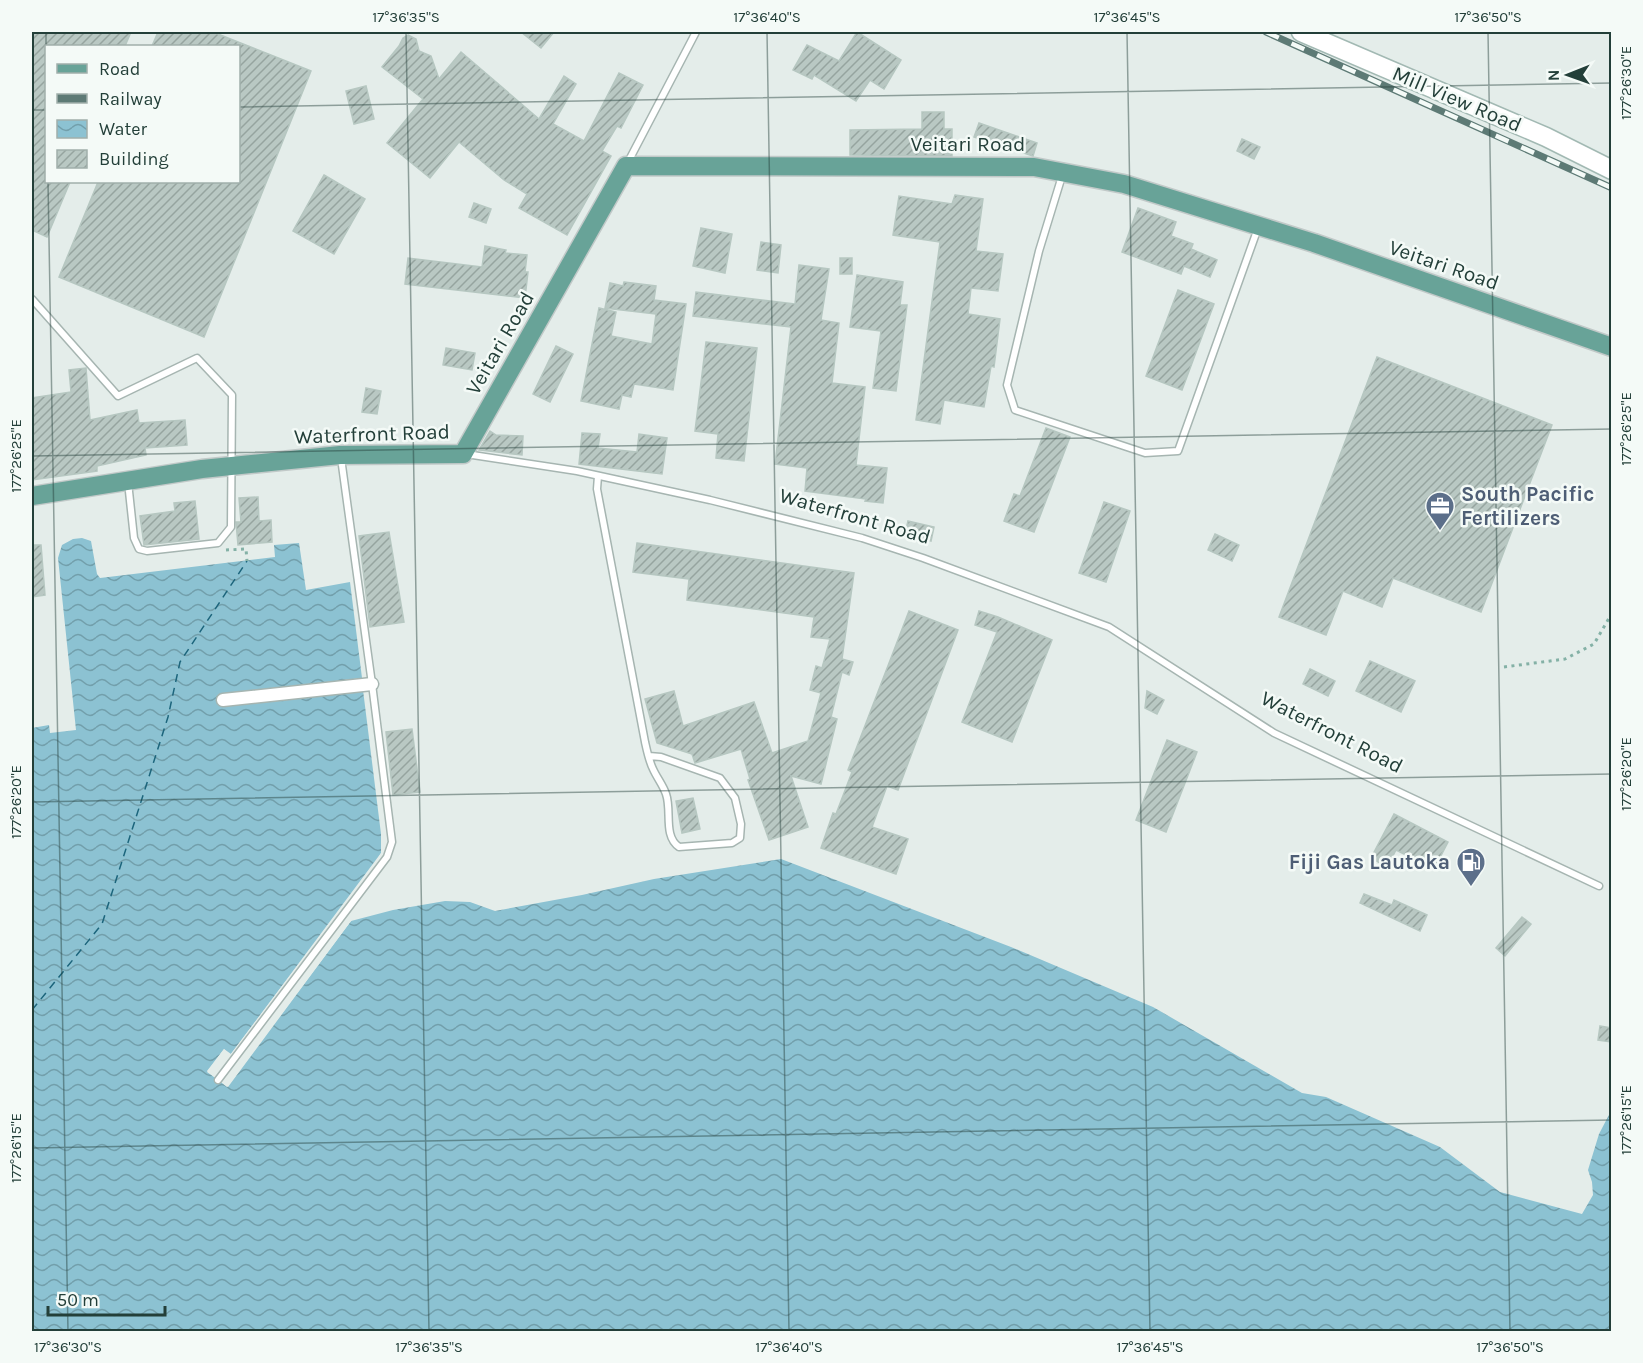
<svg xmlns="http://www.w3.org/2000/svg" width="1643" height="1363" viewBox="0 0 1643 1363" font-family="Karla,sans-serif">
<defs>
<pattern id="water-waves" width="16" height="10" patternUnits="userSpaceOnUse" patternTransform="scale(1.5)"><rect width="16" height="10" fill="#8cc2d2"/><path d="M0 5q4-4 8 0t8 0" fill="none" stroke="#729fab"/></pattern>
<pattern id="building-hatch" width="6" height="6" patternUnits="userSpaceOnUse" patternTransform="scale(1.5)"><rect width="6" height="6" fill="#b9c8c3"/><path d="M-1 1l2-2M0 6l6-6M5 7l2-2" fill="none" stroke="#96a49f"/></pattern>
</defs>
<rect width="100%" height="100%" fill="#e4edea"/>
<!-- water -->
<path fill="url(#water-waves)" d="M 82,538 L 91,541 L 97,574 L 100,578 L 275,557 L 274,545 L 299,543 L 306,590 L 350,582 L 362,678 L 222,694 L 363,690 L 381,834 L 381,853 L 375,863 L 230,1055 L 224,1049 L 207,1071 L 227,1087 L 351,921 L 393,910 L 445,901 L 470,902 L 495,911 L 582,895 L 654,879 L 781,859 L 1011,947 L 1153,1007 L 1302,1093 L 1326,1097 L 1440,1147 L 1500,1192 L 1582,1214 L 1593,1195 L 1592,1182 L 1588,1170 L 1599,1134 L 1611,1111 L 1611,1331 L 32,1332 L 32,728 L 49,725 L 50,733 L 76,730 L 58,558 L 62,545 L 73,539 Z"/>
<!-- pier -->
<path fill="#e4edea" d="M 381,853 L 383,855 L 377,864 L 233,1056 L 229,1057 L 224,1053 L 211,1071 L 227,1083 L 349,919 L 354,917 L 228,1087 L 207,1072 L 224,1049 L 231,1054 Z"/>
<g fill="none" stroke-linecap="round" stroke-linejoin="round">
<!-- ferry -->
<path stroke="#1c657c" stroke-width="1.5" stroke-dasharray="8 6" stroke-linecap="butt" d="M 32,1010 L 102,924 L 168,717 L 180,662 L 247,561"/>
</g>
<!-- building -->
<g fill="url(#building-hatch)" stroke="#b6c7c1" stroke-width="1.5">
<path d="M 32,32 L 131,32 L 125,46 L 46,46 L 46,182 L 70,182 L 47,237 L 32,230 Z"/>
<path d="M 158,32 L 213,32 L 311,71 L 204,337 L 59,277 L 98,182 L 238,182 L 238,46 L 152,46 Z"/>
<path d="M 521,32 L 554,32 L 541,48 Z"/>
<path d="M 857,32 L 901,60 L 884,89 L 870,80 L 856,101 L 814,75 L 812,79 L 793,70 L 807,45 L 839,61 Z"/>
<path d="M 408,35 L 416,39 L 419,51 L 431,56 L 439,79 L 461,52 L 539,119 L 564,76 L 576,84 L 553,124 L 584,141 L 619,73 L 643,85 L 621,128 L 617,126 L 602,151 L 611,156 L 567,235 L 519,208 L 527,194 L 504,180 L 459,142 L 430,178 L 387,143 L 423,99 L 382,67 L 399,46 L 403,38 Z"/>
<path d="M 366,86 L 374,119 L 354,124 L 346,91 Z"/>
<path d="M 922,112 L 944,112 L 944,129 L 952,129 L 952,156 L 850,155 L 850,130 L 922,129 Z"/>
<path d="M 979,123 L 1037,143 L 1033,156 L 974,137 Z"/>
<path d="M 1242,139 L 1260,147 L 1254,159 L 1237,151 Z"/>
<path d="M 324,175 L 365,199 L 334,254 L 293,231 Z"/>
<path d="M 955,195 L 983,199 L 976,251 L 1003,254 L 998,291 L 971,288 L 968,314 L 1000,319 L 994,367 L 991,366 L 984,407 L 944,400 L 940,424 L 916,420 L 940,242 L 893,235 L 899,196 L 952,204 Z"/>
<path d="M 474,203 L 491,209 L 486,223 L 469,217 Z"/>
<path d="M 1138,208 L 1176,222 L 1171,236 L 1193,244 L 1191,249 L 1217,260 L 1210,277 L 1184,266 L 1181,274 L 1122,252 Z"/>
<path d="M 701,228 L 732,234 L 725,273 L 693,266 Z"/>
<path d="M 761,242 L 781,245 L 778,273 L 757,270 Z"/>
<path d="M 485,246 L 506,250 L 505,253 L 527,255 L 525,272 L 528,272 L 525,298 L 405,284 L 408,258 L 482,267 Z"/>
<rect x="840" y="258" width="12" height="16"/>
<path d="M 799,265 L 829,269 L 821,320 L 839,323 L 832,383 L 865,387 L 856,465 L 887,468 L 883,503 L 865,501 L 866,499 L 805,491 L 807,468 L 775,464 L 791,327 L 693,316 L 696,292 L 795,304 Z"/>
<path d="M 857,275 L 903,282 L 900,305 L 907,305 L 896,391 L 873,388 L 881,331 L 850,327 Z"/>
<path d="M 624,282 L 656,286 L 654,300 L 686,304 L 673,390 L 634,384 L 631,397 L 622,395 L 619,409 L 581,401 L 599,308 L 616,312 L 611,336 L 652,344 L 656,314 L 605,308 L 610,283 L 623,286 Z"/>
<path d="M 1178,290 L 1214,304 L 1182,390 L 1146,376 Z"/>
<path d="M 706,342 L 757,348 L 744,461 L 716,458 L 718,434 L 695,431 Z"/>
<path d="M 556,346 L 573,354 L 550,402 L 533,394 Z"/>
<path d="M 446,348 L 475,353 L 472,370 L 443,365 Z"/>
<path d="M 1377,357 L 1552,425 L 1481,612 L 1393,578 L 1382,607 L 1343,591 L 1326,635 L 1279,617 Z"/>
<path d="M 86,368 L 90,420 L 137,410 L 139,423 L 185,420 L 187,445 L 145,448 L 146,455 L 97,466 L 97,471 L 32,480 L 32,398 L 71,392 L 69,370 Z"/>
<path d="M 366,388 L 381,391 L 377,414 L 362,412 Z"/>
<path d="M 1046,428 L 1070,437 L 1034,532 L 1004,521 L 1014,494 L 1020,496 Z"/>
<path d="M 490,431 L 496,435 L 523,436 L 522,455 L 479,450 Z"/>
<path d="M 582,433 L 600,434 L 598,448 L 637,452 L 639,434 L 667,438 L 662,474 L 579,464 Z"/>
<path d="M 258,497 L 259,521 L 271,520 L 272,542 L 238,545 L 236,522 L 241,522 L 239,498 Z"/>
<path d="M 195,501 L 199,539 L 144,545 L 140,516 L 175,511 L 174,503 Z"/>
<path d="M 1104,502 L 1130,511 L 1106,582 L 1079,573 Z"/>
<path d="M 908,521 L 934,527 L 931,541 L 905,534 Z"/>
<path d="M 389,532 L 404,622 L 370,627 L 359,536 Z"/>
<path d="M 1215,534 L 1239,545 L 1232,561 L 1208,550 Z"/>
<path d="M 637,543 L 854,573 L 842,659 L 853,662 L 849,675 L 842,672 L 831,717 L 837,719 L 821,784 L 791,776 L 808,827 L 769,840 L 748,780 L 750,779 L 741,749 L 695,763 L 692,754 L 657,743 L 645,699 L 674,691 L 683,726 L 754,702 L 772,753 L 808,741 L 821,693 L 810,690 L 816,666 L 822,668 L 830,639 L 811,637 L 814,617 L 687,600 L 689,579 L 633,572 Z"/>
<path d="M 32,545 L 41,545 L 45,595 L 32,597 Z"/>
<path d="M 909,611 L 958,630 L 898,790 L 887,786 L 872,827 L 908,839 L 896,874 L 821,848 L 833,813 L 836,814 L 852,772 L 848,770 Z"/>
<path d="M 979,611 L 998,617 L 1052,640 L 1012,742 L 962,722 L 997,632 L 975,625 Z"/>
<path d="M 1370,661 L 1415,681 L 1401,712 L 1356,691 Z"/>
<path d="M 1310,669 L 1335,681 L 1328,696 L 1303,684 Z"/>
<path d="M 1147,691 L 1164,700 L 1157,714 L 1145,708 Z"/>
<path d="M 412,729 L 420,792 L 393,795 L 386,732 Z"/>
<path d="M 1167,740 L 1197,752 L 1166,832 L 1136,820 Z"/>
<path d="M 693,798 L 700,829 L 682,833 L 676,801 Z"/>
<path d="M 1394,814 L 1448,842 L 1434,869 L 1396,850 L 1387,867 L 1371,858 Z"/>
<path d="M 1364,894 L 1392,905 L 1394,900 L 1427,915 L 1420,931 L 1360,903 Z"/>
<path d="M 1522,917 L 1531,924 L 1505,956 L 1496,948 Z"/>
<path d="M 1600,1026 L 1611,1028 L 1611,1042 L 1598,1040 Z"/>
</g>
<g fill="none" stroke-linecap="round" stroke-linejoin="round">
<!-- lane casing -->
<g stroke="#a6b5b1" stroke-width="9">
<g id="lane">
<path d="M 627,164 L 696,32"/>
<path d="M 1062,176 L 1039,251 L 1007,385 L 1015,410 L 1145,453 L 1178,451 L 1258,228"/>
<path d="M 32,299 L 118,396 L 197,358 L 232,395 L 231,527 L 218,543 L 147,551 L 139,549 L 134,538 L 128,482"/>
<path d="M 466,454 L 577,471 L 710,500 L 862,538 L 923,558 L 1109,627 L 1274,733 L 1599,886"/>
<path d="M 598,476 L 597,489 L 645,742 C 647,751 649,761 653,769 C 657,778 663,785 666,794 C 672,811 663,836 679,847 L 732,843 L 740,838 L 741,824 L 735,798 L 720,778 L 661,757 L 649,756"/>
<path d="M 218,1080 L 387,857 L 392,842 L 372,684 L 341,458"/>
</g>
</g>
<!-- street casing -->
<g stroke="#a6b5b1" stroke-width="15">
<path id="street" d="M 223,700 L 372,684"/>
</g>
<!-- secondary casing -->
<g stroke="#a2b9b3" stroke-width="21">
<path id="secondary" d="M 1301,32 L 1546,137 L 1612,170"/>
</g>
<!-- primary casing -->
<g stroke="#c1c9c8" stroke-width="21">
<path id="primary" d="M 32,496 L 202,469 L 340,455 L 463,454 L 626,166 L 1034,167 L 1124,184 L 1314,243 L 1612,347"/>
</g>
<!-- path -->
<g stroke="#84b1a6" stroke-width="3" stroke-dasharray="3 4.5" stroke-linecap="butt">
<path d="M 226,550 L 246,549 L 247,561"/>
<path d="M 1504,667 L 1565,659 L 1594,644 L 1612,613"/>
</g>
<!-- lane -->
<use href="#lane" stroke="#fff" stroke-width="6"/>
<!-- street -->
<use href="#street" stroke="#fff" stroke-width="12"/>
<!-- secondary -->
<use href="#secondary" stroke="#fff" stroke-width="18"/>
<!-- primary -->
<use href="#primary" stroke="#68a398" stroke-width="18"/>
<!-- rail casing -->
<g stroke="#5d7a75" stroke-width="7">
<path id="rail" d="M 1266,32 L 1612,188"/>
</g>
<!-- rail -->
<use href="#rail" stroke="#f4faf7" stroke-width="4.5" stroke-dasharray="14" stroke-linecap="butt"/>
</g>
<!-- ticks -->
<path fill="none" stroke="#233f39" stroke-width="1.5" stroke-opacity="0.45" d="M 46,32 L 46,88M 406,32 L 429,1332M 767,32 L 789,1332M 1127,32 L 1150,1332M 1488,32 L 1510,1332M 238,107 L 1612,83M 32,110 L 46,110M 48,182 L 68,1332M 32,456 L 1612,429M 32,802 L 1612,774M 32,1148 L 1612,1120"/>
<!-- icons -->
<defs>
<g id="office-pin" transform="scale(1.5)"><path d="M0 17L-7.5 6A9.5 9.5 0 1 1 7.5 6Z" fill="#5c6f8a" stroke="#f4faf7"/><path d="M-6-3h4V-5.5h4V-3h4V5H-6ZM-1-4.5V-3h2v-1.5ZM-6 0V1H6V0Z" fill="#fff"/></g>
<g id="fuel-pin" transform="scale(1.5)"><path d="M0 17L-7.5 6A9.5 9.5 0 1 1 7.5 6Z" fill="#5c6f8a" stroke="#f4faf7"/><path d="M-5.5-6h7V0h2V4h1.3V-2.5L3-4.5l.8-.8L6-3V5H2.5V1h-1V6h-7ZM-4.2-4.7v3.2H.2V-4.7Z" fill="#fff"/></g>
</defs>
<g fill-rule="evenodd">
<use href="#office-pin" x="1440" y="506"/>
<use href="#fuel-pin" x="1471" y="862"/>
</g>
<g text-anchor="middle" stroke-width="5" stroke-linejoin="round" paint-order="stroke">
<!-- street labels -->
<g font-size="21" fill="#233f39" stroke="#f4faf7">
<text transform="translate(1457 99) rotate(23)" y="7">Mill View Road</text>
<text x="968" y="151">Veitari Road</text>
<text transform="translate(1444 265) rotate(19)" y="7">Veitari Road</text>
<text transform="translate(500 343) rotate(-60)" y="7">Veitari Road</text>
<text transform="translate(372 434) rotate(-2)" y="7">Waterfront Road</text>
<text transform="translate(855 516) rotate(16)" y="7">Waterfront Road</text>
<text transform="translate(1332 732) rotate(27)" y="7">Waterfront Road</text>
</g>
<!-- service labels -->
<g font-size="21" font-weight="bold" fill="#4e5e75" stroke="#f4faf7" text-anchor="start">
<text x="1461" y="501">South Pacific<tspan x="1461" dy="24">Fertilizers</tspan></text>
<text x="1450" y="869" text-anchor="end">Fiji Gas Lautoka</text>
</g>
</g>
<!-- border -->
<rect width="1643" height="1363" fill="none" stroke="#f4faf7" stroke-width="66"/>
<!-- legend -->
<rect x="45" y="45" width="195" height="138" fill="#f4faf7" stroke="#a0afab" stroke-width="1.5"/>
<rect x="57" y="64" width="30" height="9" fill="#68a398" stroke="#a0afab" stroke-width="1.5"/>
<text x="99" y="75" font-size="18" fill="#233f39">Road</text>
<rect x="57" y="94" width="30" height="9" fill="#5d7a75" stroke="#a0afab" stroke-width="1.5"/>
<text x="99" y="105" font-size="18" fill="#233f39">Railway</text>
<rect x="57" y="120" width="30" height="18" fill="url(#water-waves)" stroke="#a0afab" stroke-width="1.5"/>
<text x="99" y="135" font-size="18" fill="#233f39">Water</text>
<rect x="57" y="150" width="30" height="18" fill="url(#building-hatch)" stroke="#a0afab" stroke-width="1.5"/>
<text x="99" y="165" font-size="18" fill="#233f39">Building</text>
<!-- north arrow -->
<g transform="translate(1568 75) rotate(269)" stroke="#f4faf7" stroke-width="4.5" paint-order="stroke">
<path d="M0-4.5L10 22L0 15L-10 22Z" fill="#233f39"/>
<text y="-9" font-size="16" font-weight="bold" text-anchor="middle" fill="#233f39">N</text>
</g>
<!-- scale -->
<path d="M48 1306v9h117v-9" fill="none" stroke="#233f39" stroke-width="3"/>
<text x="57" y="1306" font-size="18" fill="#233f39" stroke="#f4faf7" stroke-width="4.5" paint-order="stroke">50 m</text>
<rect x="33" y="33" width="1577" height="1297" fill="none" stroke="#233f39" stroke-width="2"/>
<g font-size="15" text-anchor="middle" fill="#233f39">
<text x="406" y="22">17°36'35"S</text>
<text x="767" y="22">17°36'40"S</text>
<text x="1127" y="22">17°36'45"S</text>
<text x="1488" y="22">17°36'50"S</text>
<text transform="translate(1626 83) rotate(-90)" y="5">177°26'30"E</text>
<text transform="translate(1626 429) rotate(-90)" y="5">177°26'25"E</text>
<text transform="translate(16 456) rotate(-90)" y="5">177°26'25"E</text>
<text transform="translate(1626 774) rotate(-90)" y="5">177°26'20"E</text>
<text transform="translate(16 802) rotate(-90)" y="5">177°26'20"E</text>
<text transform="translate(1626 1120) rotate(-90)" y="5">177°26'15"E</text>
<text transform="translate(16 1148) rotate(-90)" y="5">177°26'15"E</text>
<text x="68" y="1352">17°36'30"S</text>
<text x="429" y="1352">17°36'35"S</text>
<text x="789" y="1352">17°36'40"S</text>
<text x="1150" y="1352">17°36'45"S</text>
<text x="1510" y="1352">17°36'50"S</text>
</g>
</svg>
